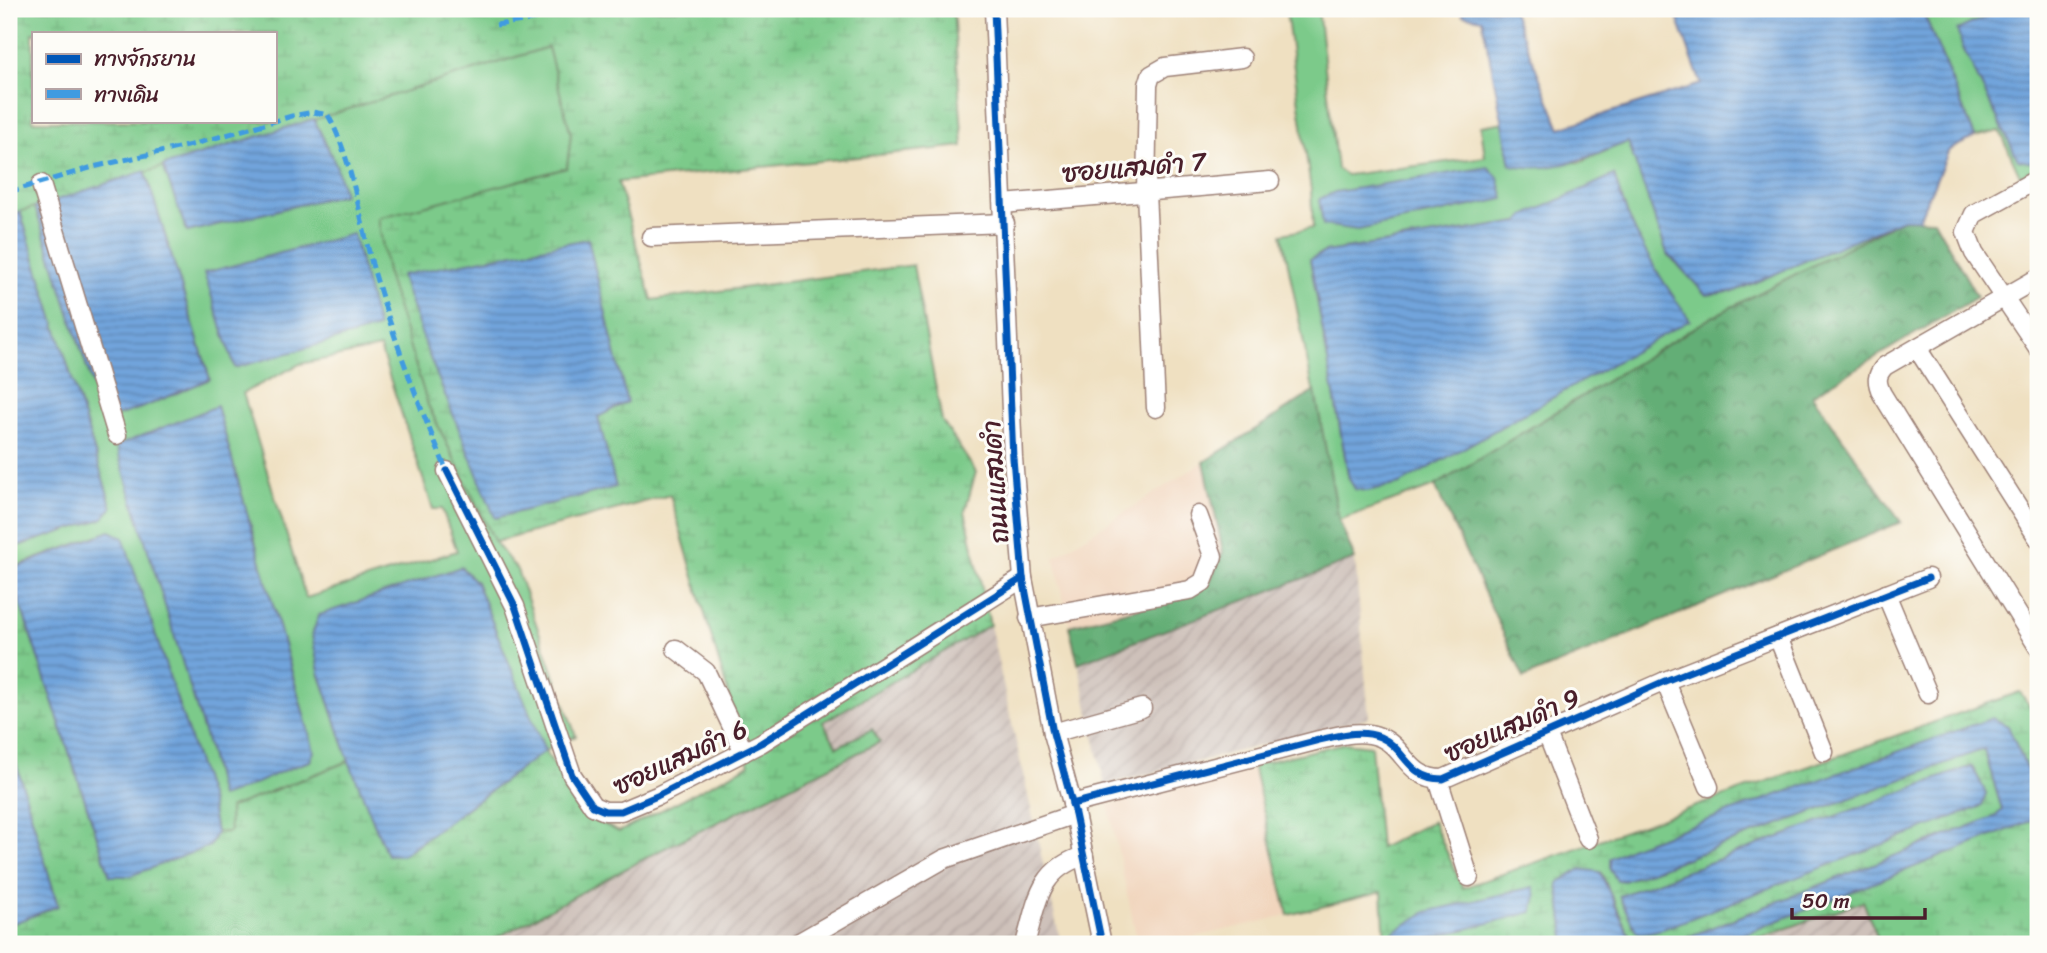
<svg xmlns="http://www.w3.org/2000/svg" width="2047" height="953" viewBox="0 0 2047 953" font-family="Sriracha,'Playpen Sans Thai',sans-serif">
<defs>
<pattern id="industrial-furrows" width="10" height="10" patternUnits="userSpaceOnUse" patternTransform="scale(1.75)"><rect width="10" height="10" fill="#cec1ba"/><path d="M-1 1l2-2M0 10L10 0M9 11l2-2" fill="none" stroke="#b2a5a0"/></pattern>
<pattern id="forest-crowns" width="20" height="18" patternUnits="userSpaceOnUse" patternTransform="scale(1.75)"><rect width="20" height="18" fill="#64ae76"/><path d="M2 6a3 3 0 1 1 6 0M12 15a3 3 0 1 1 6 0" fill="none" stroke="#548d61"/></pattern>
<pattern id="wetland-marsh" width="20" height="14" patternUnits="userSpaceOnUse" patternTransform="scale(1.75)"><rect width="20" height="14" fill="#7bca8a"/><path d="M1 5h8M5 5V1M11 12h8M15 12V8" fill="none" stroke="#6cad77"/></pattern>
<pattern id="water-rules" width="6" height="5" patternUnits="userSpaceOnUse" patternTransform="scale(1.75)"><rect width="6" height="5" fill="#71a4dc"/><path d="M0 2.5h6" fill="none" stroke="#5f85b3"/></pattern>
</defs>
<rect width="100%" height="100%" fill="#fdfcf7"/>
<filter id="ink" filterUnits="userSpaceOnUse"><feTurbulence type="fractalNoise" baseFrequency=".0143" numOctaves="2"/><feDisplacementMap in="SourceGraphic" scale="14" xChannelSelector="R" yChannelSelector="G"/><feConvolveMatrix kernelMatrix="1 2 1 2 8 2 1 2 1" color-interpolation-filters="sRGB"/></filter>
<filter id="wash" filterUnits="userSpaceOnUse"><feTurbulence type="fractalNoise" baseFrequency=".00686" numOctaves="4" result="noise"/><feDisplacementMap in="SourceGraphic" scale="28" xChannelSelector="R" yChannelSelector="G"/><feGaussianBlur stdDeviation="1.57" result="paint"/><feColorMatrix in="noise" values="0 0 0 0 0 0 0 0 0 0 0 0 0 0 0 0 0 1.4 0 .05"/><feComposite in="paint" operator="in"/></filter>
<g filter="url(#wash)">
<rect width="100%" height="100%" fill="#efe0c1"/>
<!-- built -->
<g fill="#f1d5bd">
<path d="M 1315,391 L 1339,520 L 1355,559 L 1078,663 L 1054,557 Z"/>
<path d="M 1254,770 L 1288,915 L 1166,944 L 1138,944 L 1108,805 Z"/>
</g>
<!-- industrial -->
<g fill="url(#industrial-furrows)">
<path d="M 1355,559 L 1369,718 L 1105,785 L 1078,663 Z"/>
<path d="M 990,625 L 1061,944 L 485,944 L 659,851 L 872,730 L 837,747 L 823,722 Z"/>
<path d="M 1863,901 L 1880,944 L 1743,944 Z"/>
</g>
<!-- green -->
<g fill="#7bca8a" stroke="#62745a" stroke-width="2" fill-rule="evenodd">
<path d="M 1295,9 L 1318,9 L 1337,169 L 1347,175 L 1485,157 L 1481,126 L 1504,122 L 1511,164 L 1581,162 L 1628,141 L 1667,253 L 1706,295 L 1735,291 L 1903,219 L 1712,317 L 1435,486 L 1339,520 L 1282,234 L 1313,228 L 1311,190 L 1286,11 ZM 1614,175 C 1629,229 1657,275 1689,320 L 1349,479 L 1310,259 L 1325,252 L 1519,222 Z"/>
<path d="M 1922,9 L 2003,9 L 1958,30 L 2032,163 L 2038,160 L 2038,167 L 2020,176 L 2000,131 L 1975,137 Z"/>
<path d="M 548,47 L 571,134 L 567,168 L 378,219 L 428,405 L 495,542 L 517,570 L 576,736 L 545,751 L 476,582 L 461,567 L 319,672 L 349,761 L 229,808 L 230,832 L 216,833 L 210,799 L 110,531 L 9,569 L 9,549 L 102,519 L 112,508 L 20,211 L 35,207 L 104,420 L 144,407 L 210,379 L 145,171 L 163,166 L 187,232 L 343,194 L 336,165 L 314,119 ZM 380,348 L 433,509 L 442,509 L 457,551 L 306,598 L 243,393 L 300,364 ZM 217,406 L 314,751 L 310,761 C 278,770 252,788 220,796 L 209,749 Z"/>
</g>
<!-- forest -->
<g fill="url(#forest-crowns)" stroke="#576650" stroke-width="2">
<path d="M 1903,219 L 1934,220 L 1977,297 L 1812,395 L 1901,522 L 1524,678 L 1435,486 L 1712,317 Z"/>
<path d="M 1315,391 L 1339,520 L 1355,559 L 1078,663 L 1069,626 L 1182,597 L 1209,583 L 1223,552 L 1204,462 Z"/>
</g>
<!-- wetland -->
<g fill="url(#wetland-marsh)" stroke="#62745a" stroke-width="2" fill-rule="evenodd">
<path d="M 9,9 L 953,9 L 963,146 L 618,182 L 652,300 L 913,265 L 942,421 L 976,472 L 965,511 L 990,625 L 823,722 L 837,747 L 872,729 L 880,742 L 659,851 L 485,944 L 9,944 L 9,925 L 58,906 L 9,739 L 9,570 L 110,876 L 210,846 L 216,833 L 230,832 L 229,808 L 349,761 L 387,855 L 403,855 L 545,751 L 587,816 L 619,832 L 749,765 L 670,495 L 495,542 L 428,405 L 388,278 L 378,218 L 567,168 L 571,134 L 548,47 L 9,215 ZM 33,33 L 275,33 L 275,121 L 33,121 ZM 588,239 L 626,402 L 598,417 Z"/>
<path d="M 2020,692 L 2038,718 L 2038,794 L 2008,727 L 1624,881 L 1984,749 L 2002,810 L 1996,816 L 1670,944 L 1633,944 L 1601,872 L 1558,884 L 1566,944 L 1409,944 L 1430,938 L 1533,887 L 1392,941 L 1393,944 L 1385,944 L 1382,892 L 1288,915 L 1253,765 L 1345,743 L 1371,746 L 1380,848 L 1433,821 L 1463,888 ZM 1972,766 L 1986,793 L 1619,896 Z"/>
<path d="M 2038,818 L 2038,944 L 1880,944 L 1863,901 L 1743,944 L 1719,944 Z"/>
</g>
<!-- water -->
<g fill="url(#water-rules)" stroke="#5e6284" stroke-width="2">
<path d="M 1462,9 L 1512,9 L 1560,128 L 1701,84 L 1674,9 L 1922,9 L 1975,137 L 1949,150 L 1919,219 L 1903,219 L 1735,291 L 1706,295 L 1667,253 L 1628,142 C 1588,157 1554,174 1511,165 L 1482,19 L 1462,15 Z"/>
<path d="M 2003,9 L 2038,9 L 2038,160 L 2032,163 L 2018,160 L 1963,48 L 1957,30 Z"/>
<path d="M 314,119 L 336,165 L 344,194 L 187,232 L 163,166 Z"/>
<path d="M 1488,167 L 1498,177 L 1504,199 L 1358,230 L 1323,225 L 1319,199 L 1335,192 Z"/>
<path d="M 145,171 L 210,379 L 144,407 L 104,420 L 35,207 Z"/>
<path d="M 1614,175 C 1629,229 1657,275 1690,320 L 1400,484 L 1367,491 L 1355,489 L 1349,479 L 1310,259 L 1325,252 L 1519,222 L 1524,216 Z"/>
<path d="M 20,211 L 112,508 L 102,519 L 9,549 L 9,215 Z"/>
<path d="M 353,234 L 378,328 L 235,368 L 204,273 Z"/>
<path d="M 588,239 L 627,402 L 598,417 L 616,487 L 495,518 L 428,353 L 401,275 Z"/>
<path d="M 217,406 L 314,751 L 310,761 C 279,770 252,788 220,797 L 209,749 L 116,446 Z"/>
<path d="M 110,531 L 123,537 L 210,799 L 216,833 L 210,846 L 130,876 L 110,876 L 9,570 Z"/>
<path d="M 461,567 L 476,582 L 545,751 L 402,855 L 387,855 L 349,761 L 319,672 L 312,635 L 319,615 Z"/>
<path d="M 1992,718 L 2008,726 L 2038,794 L 2038,818 L 1719,944 L 1670,944 L 1996,816 L 2002,810 L 1984,749 L 1624,881 L 1617,880 L 1610,870 L 1610,858 L 1632,847 Z"/>
<path d="M 9,739 L 58,906 L 9,925 Z"/>
<path d="M 1972,766 L 1986,793 L 1982,806 L 1663,929 L 1641,934 L 1636,931 L 1619,896 Z"/>
<path d="M 1581,869 L 1600,872 L 1633,944 L 1566,944 L 1558,883 Z"/>
<path d="M 1533,887 L 1536,896 L 1532,912 L 1409,944 L 1393,944 L 1393,932 L 1426,912 Z"/>
</g>
</g>
<g filter="url(#ink)">
<g fill="none" stroke-linecap="round" stroke-linejoin="round">
<!-- minor casing -->
<g stroke="#9c8076" stroke-width="21">
<g id="minor">
<path d="M 994,9 L 1013,458 L 1023,578 L 1053,733 L 1075,814 L 1102,944"/>
<path d="M 2038,179 L 1974,214 L 1966,232 L 1974,253 L 2038,348"/>
<path d="M 41,184 L 117,435"/>
<path d="M 1003,204 L 1270,181"/>
<path d="M 651,237 L 1005,223"/>
<path d="M 2038,278 L 1885,366 C 1876,375 1876,382 1882,394 L 2038,647"/>
<path d="M 1917,348 L 2038,538"/>
<path d="M 1156,408 L 1146,192 L 1148,85 L 1151,75 L 1165,67 L 1242,58"/>
<path d="M 447,471 L 515,606 L 572,775 L 593,806 L 605,811 L 621,811 L 657,796 L 761,743 L 1023,578"/>
<path d="M 1886,594 L 1928,694"/>
<path d="M 1029,618 L 1190,590 L 1203,582 L 1213,556 L 1198,515"/>
<path d="M 1778,637 L 1824,752"/>
<path d="M 676,649 L 706,672 L 744,752"/>
<path d="M 1665,681 L 1709,787"/>
<path d="M 1546,731 L 1588,839"/>
<path d="M 1053,733 L 1142,708"/>
<path d="M 1438,779 L 1469,877"/>
<path d="M 1072,804 L 1319,740 C 1338,736 1360,729 1380,737 C 1406,748 1407,779 1443,779 L 1665,681 L 1928,578"/>
<path d="M 796,944 L 944,859 L 1075,814"/>
<path d="M 1025,944 C 1037,904 1038,869 1084,856"/>
</g>
</g>
<!-- minor -->
<use href="#minor" stroke="#fff" stroke-width="18"/>
<!-- quiet -->
<g stroke="#409be1" stroke-width="5" stroke-dasharray="10 5" stroke-linecap="butt">
<path d="M 496,25 L 529,20 L 563,9"/>
<path d="M 9,192 L 93,167 L 191,145 L 292,116 L 313,112 L 328,115 C 352,159 359,215 372,264 C 392,334 418,404 447,471"/>
</g>
<!-- cycleway casing -->
<g stroke="#fdfcf7" stroke-width="11">
<g id="cycleway">
<path d="M 994,9 L 1013,458 L 1023,578 L 1053,733 L 1075,814 L 1102,944"/>
<path d="M 447,471 L 515,606 L 572,775 L 593,806 L 605,811 L 621,811 L 657,796 L 761,743 L 1023,578"/>
<path d="M 1072,804 L 1319,740 C 1338,736 1360,729 1380,737 C 1406,748 1407,779 1443,779 L 1665,681 L 1928,578"/>
</g>
</g>
<!-- cycleway -->
<use href="#cycleway" stroke="#0057b8" stroke-width="7"/>
</g>
</g>
<g text-anchor="middle" stroke-width="6" stroke-linejoin="round" paint-order="stroke">
<!-- street labels -->
<g font-size="26" fill="#4a1f2b" stroke="#fdfcf7">
<text transform="translate(1134 167) rotate(-5)" y="9">ซอยแสมดำ 7</text>
<text transform="translate(995 482) rotate(-94)" y="9">ถนนแสมดำ</text>
<text transform="translate(1512 725) rotate(-24)" y="9">ซอยแสมดำ 9</text>
<text transform="translate(680 757) rotate(-25)" y="9">ซอยแสมดำ 6</text>
</g>
</g>
<!-- margin -->
<rect width="2047" height="953" fill="none" stroke="#fdfcf7" stroke-width="35"/>
<!-- legend -->
<rect x="32" y="32" width="245" height="91" fill="#fdfcf7" stroke="#b5a4a5" stroke-width="2"/>
<rect x="46" y="54" width="35" height="10" fill="#0057b8" stroke="#b5a4a5" stroke-width="2"/>
<text x="94" y="66" font-size="21" fill="#4a1f2b">ทางจักรยาน</text>
<rect x="46" y="89" width="35" height="10" fill="#409be1" stroke="#b5a4a5" stroke-width="2"/>
<text x="94" y="102" font-size="21" fill="#4a1f2b">ทางเดิน</text>
<!-- scale -->
<path d="M1792 908v10h133v-10" fill="none" stroke="#4a1f2b" stroke-width="3.5"/>
<text x="1802" y="908" font-size="21" fill="#4a1f2b" stroke="#fdfcf7" stroke-width="5" paint-order="stroke">50 m</text>
</svg>
